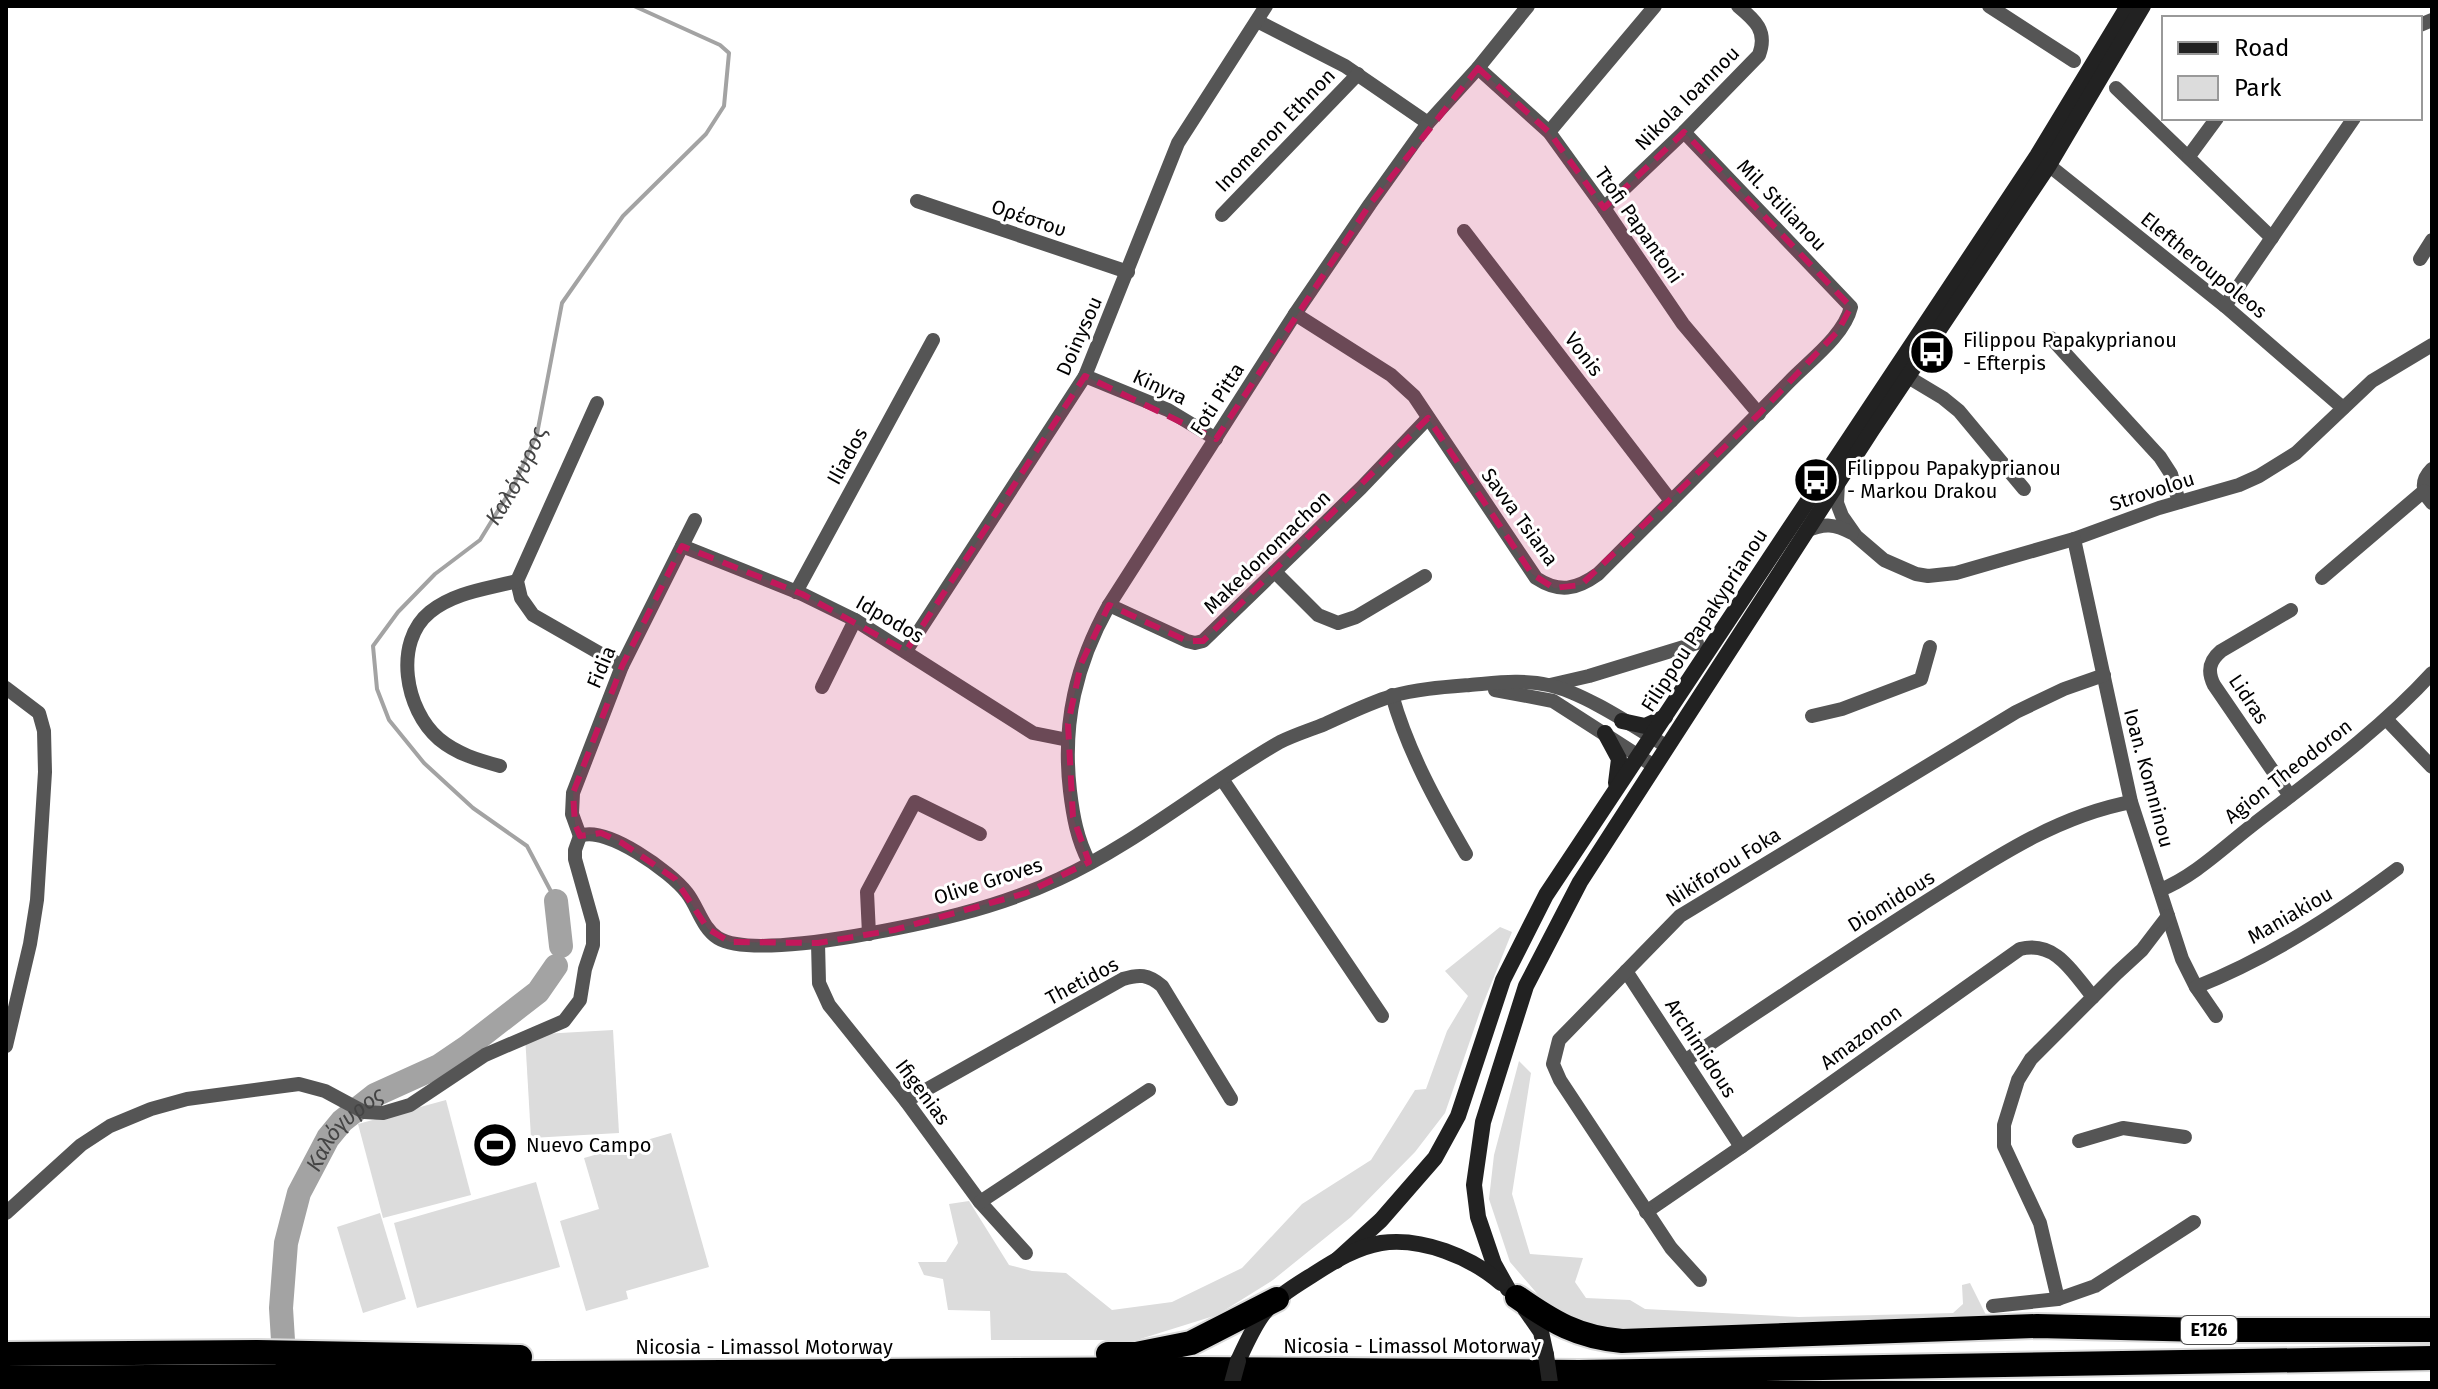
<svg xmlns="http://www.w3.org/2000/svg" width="2438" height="1389" viewBox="0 0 2438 1389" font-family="'Fira Sans',sans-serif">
<rect width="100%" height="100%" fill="#fff"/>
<!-- green -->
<g fill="#dcdcdc">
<path d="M 1500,927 L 1512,932 L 1481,1009 L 1445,1113 L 1415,1152 L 1351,1217 L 1273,1280 L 1217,1315 L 1137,1340 L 991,1340 L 990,1311 L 948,1310 L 943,1279 L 924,1275 L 918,1262 L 946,1262 L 958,1243 L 949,1204 L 969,1201 L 1009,1265 L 1032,1271 L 1066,1273 L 1112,1310 L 1172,1302 L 1242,1268 L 1302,1204 L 1371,1160 L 1415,1090 L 1426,1089 L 1447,1031 L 1468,996 L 1445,971 Z"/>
<path d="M 613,1030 L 619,1133 L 531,1138 L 525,1035 Z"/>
<path d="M 1519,1061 L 1531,1073 L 1512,1194 L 1530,1254 L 1583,1258 L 1575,1282 L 1586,1298 L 1630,1300 L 1645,1309 L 1799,1317 L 1953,1313 L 1963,1304 L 1962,1285 L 1970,1283 L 1986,1315 L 1971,1318 L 1638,1334 L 1579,1325 L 1540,1297 L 1510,1262 L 1489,1199 L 1494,1155 Z"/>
<path d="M 446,1100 L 471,1195 L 383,1218 L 358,1124 Z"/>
<path d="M 671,1133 L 709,1267 L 626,1291 L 628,1299 L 586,1311 L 560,1221 L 599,1209 L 584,1158 Z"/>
<path d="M 536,1182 L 560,1267 L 417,1308 L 394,1223 Z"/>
<path d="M 380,1213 L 406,1299 L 363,1313 L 337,1227 Z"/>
</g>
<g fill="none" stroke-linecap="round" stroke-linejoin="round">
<!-- stream -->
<path stroke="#a3a3a3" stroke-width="4" id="s1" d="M 556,901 L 527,846 L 473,808 L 424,763 L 389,720 L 377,689 L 373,646 L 398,612 L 435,574 L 480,540 L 515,483 L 537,434 L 562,303 L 623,216 L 706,134 L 724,106 L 729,53 L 720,45 L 634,6"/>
<!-- river -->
<g stroke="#a3a3a3" stroke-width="24">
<path d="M 556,901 L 561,946"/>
<path id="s2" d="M 285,1373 L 281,1308 L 286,1243 L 299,1193 L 328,1138 L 342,1121 L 375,1095 L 439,1066 L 467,1047 L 538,992 L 556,966"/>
</g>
<!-- highway casing -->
<g stroke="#dbdbdb" stroke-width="28">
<g id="highway">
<path d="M 1517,1297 C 1553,1322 1577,1337 1622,1341 L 2037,1326 L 2205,1330 L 2432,1330"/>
<path d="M 6,1354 L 257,1352 L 520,1357"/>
<path d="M 1108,1354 L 1136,1354 L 1191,1343 L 1277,1299"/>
<path d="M 391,1374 L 1192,1369 L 1579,1372 L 2432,1358"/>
<path d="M 6,1378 L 276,1376 L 407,1372"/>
</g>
</g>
<!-- street -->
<g stroke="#555" stroke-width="14">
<path d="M 1989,6 L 2074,61"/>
<path d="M 1257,21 L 1345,66 L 1428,123"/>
<path d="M 2420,25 L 2432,20"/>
<path d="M 1478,68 L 1549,132 L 1604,208 L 1683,324 L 1759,414"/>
<path d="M 2116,88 L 2272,238"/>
<path d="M 1549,132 L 1655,6"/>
<path d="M 2189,156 L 2217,118"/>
<path d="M 2041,159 L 2225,306 L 2343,408"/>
<path d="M 917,201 L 1128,272"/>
<path d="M 1604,208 L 1684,132 L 1759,55 C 1768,31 1755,20 1738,6"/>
<path d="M 1222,215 L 1358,74"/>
<path d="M 1464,231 L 1671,501"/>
<path d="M 2420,259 L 2432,240"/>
<path d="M 2225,306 L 2354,118"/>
<path d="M 1295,314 L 1391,375 L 1414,396 L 1536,578 C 1559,593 1576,590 1598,574 C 1662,510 1726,447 1789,382 C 1809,361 1844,336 1851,307 L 1684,132"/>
<path d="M 2051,338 L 2160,457 L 2171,474 L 2179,502"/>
<path d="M 1085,376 L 1168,410 L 1216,439"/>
<path d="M 1908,377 L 1943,398 L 1959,411 L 2024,489"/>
<path d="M 597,403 L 517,581 L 521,598 L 533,615 L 622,666"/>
<path d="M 2432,469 C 2421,480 2421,491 2432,503"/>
<path d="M 1838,483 L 1837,503 L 1842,516 L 1856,536 L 1884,560 L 1916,574 L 1928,576 L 1956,573 L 2074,539 L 2159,508 L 2239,485 L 2259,476 L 2296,453 L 2372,381 L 2432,345"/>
<path d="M 1806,531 C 1825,523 1834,524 1852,533"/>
<path d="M 2074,539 L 2131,802 L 2182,959 L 2196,987 L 2216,1016"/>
<path d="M 682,546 L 802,594 L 855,620 L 1033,733 L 1068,740"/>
<path d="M 1275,572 L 1318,615 L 1338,623 L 1356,617 L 1425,576"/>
<path d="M 2322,578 L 2424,491"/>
<path d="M 796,592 L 933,340"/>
<path d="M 1109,605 L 1187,641 L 1195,643 L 1203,641 L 1361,488 L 1428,418"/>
<path d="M 906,651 L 1085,376 L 1178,143 L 1266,6"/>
<path d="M 1550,685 L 1589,676 L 1697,643"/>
<path d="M 822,687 L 855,620"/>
<path d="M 6,688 L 39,713 L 44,731 L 45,772 L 37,900 L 30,944 L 6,1046"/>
<path d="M 1495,690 L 1553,701 L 1654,766"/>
<path d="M 1392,695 C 1408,752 1437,804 1466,854"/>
<path d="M 1812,716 L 1842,709 L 1921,679 L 1930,647"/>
<path d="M 2386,719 L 2432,767"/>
<path d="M 500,766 C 478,760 457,754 439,739 C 405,710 393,642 430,612 C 455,592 487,589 517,581"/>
<path d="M 1222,779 L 1382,1016"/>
<path d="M 2290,796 L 2214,685 C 2207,671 2209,661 2221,651 L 2291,610"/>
<path d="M 580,836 C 606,825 671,872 687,893 C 698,907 702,928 718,938 C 744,954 825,941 855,936 C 924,924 995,909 1059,879 C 1137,843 1205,785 1280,742 C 1294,735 1310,730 1325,724 C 1347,714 1369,703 1392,696 C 1416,689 1445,687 1470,685 C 1495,683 1523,679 1548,685 C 1583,692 1635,727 1666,746"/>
<path d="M 580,836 L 572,814 L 573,793 L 622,666 L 695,520"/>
<path d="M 1089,862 C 1077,839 1073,816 1070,791 C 1062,723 1076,664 1109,605 L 1295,314 L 1370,204 L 1428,123 L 1478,68 L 1528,6"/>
<path d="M 2160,890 C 2193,877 2222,849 2250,827 C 2312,779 2379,731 2432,673"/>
<path d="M 869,934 L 867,892 L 915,802 L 980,834"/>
<path d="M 818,943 L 819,983 L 829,1005 L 906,1101 L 980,1202 L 1026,1253"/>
<path d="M 1626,971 L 1741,1147"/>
<path d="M 2196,987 C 2269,958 2335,915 2397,869"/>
<path d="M 1686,1060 C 1763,1008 1841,956 1919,906 C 1986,864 2052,817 2131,802"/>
<path d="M 906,1101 L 1123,979 C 1139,974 1148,974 1162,986 L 1231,1099"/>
<path d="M 2079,1141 L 2123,1128 L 2185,1137"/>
<path d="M 980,1202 L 1149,1090"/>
<path d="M 1646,1212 L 1741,1147 L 2020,949 C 2056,940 2073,973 2093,997"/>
<path d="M 6,1213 L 81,1145 L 110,1126 L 151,1109 L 187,1099 L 299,1084 L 325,1091 L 364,1112 L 383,1113 L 410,1105 L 485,1055 L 564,1021 L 580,1000 L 585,969 L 593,945 L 593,923 L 575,859 L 575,850 L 580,836"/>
<path d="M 1700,1280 L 1671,1248 L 1560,1080 L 1553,1064 L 1559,1040 L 1680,916 L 2016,712 L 2064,689 L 2104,675"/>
<path d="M 2058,1299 L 2040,1223 L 2004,1146 L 2004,1125 L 2018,1080 L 2031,1059 L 2117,973 L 2142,950 L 2168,916"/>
<path d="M 1993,1306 L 2058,1299 L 2095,1286 L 2194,1222"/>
</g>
<!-- secondary -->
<g stroke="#222" stroke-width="16">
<path d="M 1622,721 L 1645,726 L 1665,717"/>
<path d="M 1605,733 L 1619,759 L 1616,783"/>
<path d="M 1336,1261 L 1381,1220 L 1435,1158 L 1458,1116 L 1503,980 L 1546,895 L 2037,156 L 2128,6"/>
<path d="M 1508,1289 L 1494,1264 L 1478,1217 L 1474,1185 L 1483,1122 L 1526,986 L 1580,882 L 1872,430 L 2049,165 L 2143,6"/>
<path d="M 1525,1309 L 1541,1332 L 1546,1355"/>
<path d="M 1238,1361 C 1245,1346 1252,1330 1261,1317 C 1274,1298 1295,1286 1314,1274 C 1334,1261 1357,1247 1381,1243 C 1422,1237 1471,1257 1501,1283"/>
</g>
<!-- highway -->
<use href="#highway" stroke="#000" stroke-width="24"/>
<!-- secondary-bridge -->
<g stroke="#222" stroke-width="16">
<path d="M 1546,1355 L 1550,1383"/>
<path d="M 1232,1383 L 1238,1361"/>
</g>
</g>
<!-- marked area -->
<path fill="#c2185b" fill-opacity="0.2" stroke="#c2185b" stroke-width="6" stroke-dasharray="16 10" stroke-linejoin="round" d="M 1478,68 L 1549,132 L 1604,208 L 1684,132 L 1851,307 L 1838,331 L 1759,414 L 1581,585 L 1554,588 L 1532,574 L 1428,418 L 1203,641 L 1187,641 L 1109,605 L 1081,664 L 1068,724 L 1073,817 L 1089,862 L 1026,893 L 894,930 L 818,943 L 730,942 L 708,929 L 675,879 L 622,843 L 601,833 L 580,836 L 575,824 L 573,793 L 622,666 L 682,546 L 802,594 L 906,651 L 1085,376 L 1216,439 L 1370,204 Z"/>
<!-- icons -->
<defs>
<g id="bus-disc" transform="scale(2.3)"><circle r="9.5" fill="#000" stroke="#fff"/><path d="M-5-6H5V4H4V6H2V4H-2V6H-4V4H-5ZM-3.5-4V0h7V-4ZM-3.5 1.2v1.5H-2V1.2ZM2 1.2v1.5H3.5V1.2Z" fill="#fff"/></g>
<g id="stadium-disc" transform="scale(2.3)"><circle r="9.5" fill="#000" stroke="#fff"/><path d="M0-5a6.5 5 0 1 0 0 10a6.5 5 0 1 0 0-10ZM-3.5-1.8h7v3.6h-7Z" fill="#fff"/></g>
</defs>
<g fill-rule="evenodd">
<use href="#bus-disc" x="1932" y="352"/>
<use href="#bus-disc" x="1816" y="480"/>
<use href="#stadium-disc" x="495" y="1145"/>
</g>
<g text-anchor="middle" stroke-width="6" stroke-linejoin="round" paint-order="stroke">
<!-- shield labels -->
<rect fill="#fff" stroke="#4c4c4c" stroke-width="2" x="2181" y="1316" width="56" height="28" rx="6"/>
<g font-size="18" font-weight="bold" fill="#000">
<text x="2209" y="1336">E126</text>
</g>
<!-- street labels -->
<g font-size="20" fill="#000" stroke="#fff">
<text transform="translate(1687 98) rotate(-45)" y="7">Nikola Ioannou</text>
<text transform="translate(1275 130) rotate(-46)" y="7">Inomenon Ethnon</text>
<text transform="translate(1782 205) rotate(46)" y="7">Mil. Stilianou</text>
<text transform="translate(1029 218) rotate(19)" y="7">Ορέστου</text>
<text transform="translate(1639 225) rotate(55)" y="7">Ttofi Papantoni</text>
<text transform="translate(2204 265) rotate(39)" y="7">Eleftheroupoleos</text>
<text transform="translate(1079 336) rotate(-66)" y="7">Doinysou</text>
<text transform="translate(1584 354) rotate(53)" y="7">Vonis</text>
<text transform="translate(1160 387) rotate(25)" y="7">Kinyra</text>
<text transform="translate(1217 399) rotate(-57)" y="7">Foti Pitta</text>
<text transform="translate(847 456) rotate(-61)" y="7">Iliados</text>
<text transform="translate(2152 491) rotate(-18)" y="7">Strovolou</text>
<text transform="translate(1520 517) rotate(54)" y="7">Savva Tsiana</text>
<text transform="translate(1267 552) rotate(-44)" y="7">Makedonomachon</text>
<text transform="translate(890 619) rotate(30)" y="7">Idpodos</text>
<text transform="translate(1704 620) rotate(-57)" y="7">Filippou Papakyprianou</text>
<text transform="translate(601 667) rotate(-67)" y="7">Fidia</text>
<text transform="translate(2249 699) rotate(56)" y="7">Lidras</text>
<text transform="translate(2288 771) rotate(-38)" y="7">Agion Theodoron</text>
<text transform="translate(2149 778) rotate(75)" y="7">Ioan. Komninou</text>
<text transform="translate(1723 867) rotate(-32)" y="7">Nikiforou Foka</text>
<text transform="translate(988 881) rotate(-18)" y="7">Olive Groves</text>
<text transform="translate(1891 901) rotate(-32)" y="7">Diomidous</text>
<text transform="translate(2290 915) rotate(-30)" y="7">Maniakiou</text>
<text transform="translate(1082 981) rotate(-28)" y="7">Thetidos</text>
<text transform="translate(1861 1037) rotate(-36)" y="7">Amazonon</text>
<text transform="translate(1701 1048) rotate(57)" y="7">Archimidous</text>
<text transform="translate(923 1092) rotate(53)" y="7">Ifigenias</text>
<text x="1412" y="1353">Nicosia - Limassol Motorway</text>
<text x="764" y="1354">Nicosia - Limassol Motorway</text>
</g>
<!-- poi labels -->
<g font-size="20" fill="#000" stroke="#fff" text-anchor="start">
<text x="1963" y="347">Filippou Papakyprianou<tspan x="1963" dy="23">- Efterpis</tspan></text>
<text x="1847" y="475">Filippou Papakyprianou<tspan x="1847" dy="23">- Markou Drakou</tspan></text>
<text x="526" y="1152">Nuevo Campo</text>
</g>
<!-- water labels -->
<g font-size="22" font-style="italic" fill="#444" stroke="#fff">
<text dy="8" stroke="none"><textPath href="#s1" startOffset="552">Καλόγυρος</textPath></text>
<text dy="8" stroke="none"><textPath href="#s2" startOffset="262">Καλόγυρος</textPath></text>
</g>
</g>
<!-- border -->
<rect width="2438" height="1389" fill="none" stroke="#000000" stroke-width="16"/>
<!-- legend -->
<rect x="2162" y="16" width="260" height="104" fill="#ffffff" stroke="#999999" stroke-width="2"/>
<rect x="2178" y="42" width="40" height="12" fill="#222222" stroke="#999999" stroke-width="2"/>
<text x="2234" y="56" font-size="24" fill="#000000">Road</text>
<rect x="2178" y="76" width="40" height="24" fill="#dcdcdc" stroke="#999999" stroke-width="2"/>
<text x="2234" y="96" font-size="24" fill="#000000">Park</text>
</svg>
